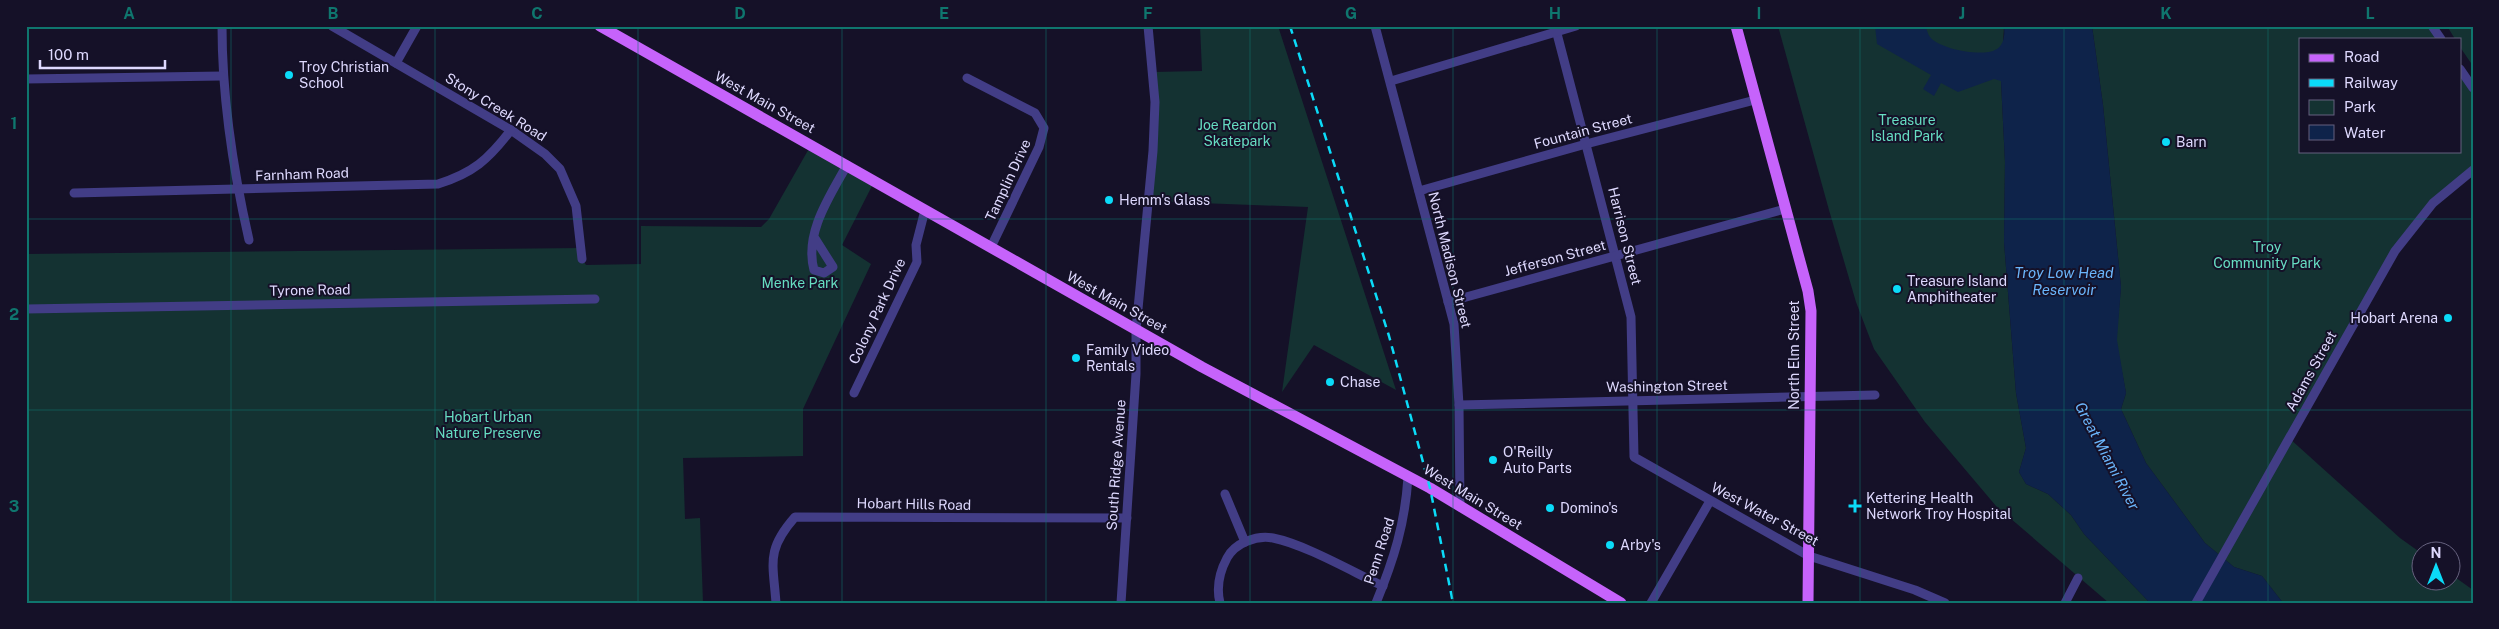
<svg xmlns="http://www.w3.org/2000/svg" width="2499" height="629" viewBox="0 0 2499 629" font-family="'Public Sans',sans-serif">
<rect width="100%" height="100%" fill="#151128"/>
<!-- green -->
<g fill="#143232">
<path d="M 1200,26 L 1278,26 L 1396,390 L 1314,345 L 1282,392 L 1308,207 L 1148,201 L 1153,72 L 1202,71 Z"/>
<path d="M 1778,26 L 2004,26 L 2001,81 L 2005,162 L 2004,242 L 2016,393 L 2026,448 L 2019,472 L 2026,484 L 2048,494 L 2071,515 L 2084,534 L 2150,603 L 2109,603 L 1996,506 L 1925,422 L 1874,349 L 1856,302 L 1829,210 Z"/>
<path d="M 2092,26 L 2432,26 L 2441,39 L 2300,39 L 2300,151 L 2460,151 L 2460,69 L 2473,88 L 2473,170 L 2402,239 L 2289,438 L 2400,538 L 2421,553 L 2422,582 L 2452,582 L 2452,575 L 2473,590 L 2473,603 L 2283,603 L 2262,576 L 2234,567 L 2205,543 L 2146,463 L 2121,409 L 2126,393 L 2116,340 L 2121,287 L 2103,105 Z"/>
<path d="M 2447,26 L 2473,26 L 2473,66 L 2460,47 L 2460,39 L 2455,39 Z"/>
<path d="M 811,145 L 875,180 L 842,245 L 871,264 L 803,409 L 803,456 L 683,458 L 685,519 L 700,518 L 703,603 L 26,603 L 26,254 L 582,248 L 582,259 L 586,265 L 641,264 L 641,226 L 761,227 L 769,219 Z"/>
</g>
<!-- water -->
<path fill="#0e234a" d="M 1875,26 L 1925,26 C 1927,29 1928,35 1930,37 C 1939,49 1982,57 1995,50 C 2004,46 2005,35 2004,26 L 2092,26 L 2103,105 L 2121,287 L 2117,340 L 2126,393 L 2121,409 L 2146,463 L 2205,543 L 2234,567 L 2262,576 L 2283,603 L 2150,603 L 2084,534 L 2071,515 L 2048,494 L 2026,484 L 2019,472 L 2026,448 L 2016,393 L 2004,242 L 2005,162 L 2001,81 L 1994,79 L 1958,92 L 1941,83 L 1934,96 L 1923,89 L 1931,75 L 1877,44 Z"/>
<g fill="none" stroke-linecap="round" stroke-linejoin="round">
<!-- minor -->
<g stroke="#423d86" stroke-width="9">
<path d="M 222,26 C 222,98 233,170 249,240"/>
<path d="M 332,26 L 511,130 L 545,154 L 560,169 L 576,206 L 582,259"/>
<path d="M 1375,26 L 1454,324 L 1459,405 L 1460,507"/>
<path d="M 1555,26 L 1631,317 L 1634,457 L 1809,556 L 1915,590 L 1945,603"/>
<path d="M 2432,26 L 2441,39"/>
<path d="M 396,63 L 417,26"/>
<path d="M 2460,69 L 2473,88"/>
<path d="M 967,78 L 1035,113 L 1044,128 L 1039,147 L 991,247"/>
<path d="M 26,79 L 222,76"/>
<path d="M 1391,81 L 1576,26"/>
<path d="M 1419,191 L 1586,144 L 1755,100"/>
<path d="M 74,193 L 438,184 C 473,173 488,160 511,130"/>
<path d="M 814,237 L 833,267 L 824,273 L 814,270 C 804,233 830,196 847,165"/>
<path d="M 1448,302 L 1785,209"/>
<path d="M 26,309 L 595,299"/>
<path d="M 854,393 L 917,262 L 916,245 L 925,210"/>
<path d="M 1459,405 L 1875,395"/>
<path d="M 1225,494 L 1245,542"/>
<path d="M 776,603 C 773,562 766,550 795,517 L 1127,518"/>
<path d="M 1121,603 L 1136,374 L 1136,330 L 1153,151 L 1155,102 L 1148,26"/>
<path d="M 1220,603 C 1216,587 1219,573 1227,558 C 1235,543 1256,535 1273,538 C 1304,544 1353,572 1383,586"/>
<path d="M 1376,603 C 1394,559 1405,524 1408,477"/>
<path d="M 1651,603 L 1710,501"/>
<path d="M 2065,603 L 2078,578"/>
<path d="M 2196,603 L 2395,251 L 2433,203 L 2473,170"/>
</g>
<!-- major -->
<g stroke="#c663fb" stroke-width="11">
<path d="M 600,26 L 1202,367 L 1430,488 L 1621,603"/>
<path d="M 1736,26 L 1808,291 L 1811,311 L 1808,603"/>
</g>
<!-- rail -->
<path stroke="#0bdbf8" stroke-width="2.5" stroke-dasharray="8 6" stroke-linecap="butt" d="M 1290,26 L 1389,336 L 1430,488 L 1453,603"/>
</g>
<!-- grid -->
<path fill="none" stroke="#0f766e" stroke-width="1" stroke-opacity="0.55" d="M 231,26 L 231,603M 435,26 L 435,603M 638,26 L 638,603M 842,26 L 842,603M 1046,26 L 1046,603M 1250,26 L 1250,603M 1453,26 L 1453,603M 1657,26 L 1657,603M 1860,26 L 1860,603M 2064,26 L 2064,603M 2268,26 L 2268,603M 26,219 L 2473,219M 26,410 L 2473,410"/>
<!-- markers -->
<g fill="#0bdbf8" stroke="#151128" stroke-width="2">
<circle cx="289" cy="75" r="5"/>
<circle cx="2166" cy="142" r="5"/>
<circle cx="1109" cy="200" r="5"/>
<circle cx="1897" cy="289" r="5"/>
<circle cx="2448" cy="318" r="5"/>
<circle cx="1076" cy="358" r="5"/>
<circle cx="1330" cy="382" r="5"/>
<circle cx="1493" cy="460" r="5"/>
<path d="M1852.5 498.5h5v5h5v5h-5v5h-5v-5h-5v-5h5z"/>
<circle cx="1550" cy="508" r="5"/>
<circle cx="1610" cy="545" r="5"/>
</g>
<g text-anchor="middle" stroke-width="4" stroke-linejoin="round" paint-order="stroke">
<!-- poi labels -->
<g font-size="14" fill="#ded9fe" stroke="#151128" text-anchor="start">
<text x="299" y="72">Troy Christian<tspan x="299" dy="16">School</tspan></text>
<text x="2176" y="147">Barn</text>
<text x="1119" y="205">Hemm's Glass</text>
<text x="1907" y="286">Treasure Island<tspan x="1907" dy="16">Amphitheater</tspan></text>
<text x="2438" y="323" text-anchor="end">Hobart Arena</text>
<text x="1086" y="355">Family Video<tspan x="1086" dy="16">Rentals</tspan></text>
<text x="1340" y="387">Chase</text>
<text x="1503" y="457">O'Reilly<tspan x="1503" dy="16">Auto Parts</tspan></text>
<text x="1866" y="503">Kettering Health<tspan x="1866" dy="16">Network Troy Hospital</tspan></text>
<text x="1560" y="513">Domino's</text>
<text x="1620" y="550">Arby's</text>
</g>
<!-- street labels -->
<g font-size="14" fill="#ded9fe" stroke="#151128">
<text transform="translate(765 102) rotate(29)" y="5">West Main Street</text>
<text transform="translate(496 107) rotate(32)" y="5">Stony Creek Road</text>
<text transform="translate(1583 131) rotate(-15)" y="5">Fountain Street</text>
<text transform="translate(302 174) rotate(-2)" y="5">Farnham Road</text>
<text transform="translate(1008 180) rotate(-65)" y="5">Tamplin Drive</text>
<text transform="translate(1625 236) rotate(76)" y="5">Harrison Street</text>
<text transform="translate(1555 258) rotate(-15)" y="5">Jefferson Street</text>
<text transform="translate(1450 260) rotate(76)" y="5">North Madison Street</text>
<text transform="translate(310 290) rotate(-1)" y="5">Tyrone Road</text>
<text transform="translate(1117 302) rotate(29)" y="5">West Main Street</text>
<text transform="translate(877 311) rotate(-65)" y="5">Colony Park Drive</text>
<text transform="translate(1794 355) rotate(-90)" y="5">North Elm Street</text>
<text transform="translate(2311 371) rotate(-61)" y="5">Adams Street</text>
<text transform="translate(1667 386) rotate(-1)" y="5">Washington Street</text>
<text transform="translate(1116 465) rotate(-86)" y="5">South Ridge Avenue</text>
<text transform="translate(1473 497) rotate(31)" y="5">West Main Street</text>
<text transform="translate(914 504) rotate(1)" y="5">Hobart Hills Road</text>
<text transform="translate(1765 514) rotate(28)" y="5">West Water Street</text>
<text transform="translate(1379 551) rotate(-72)" y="5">Penn Road</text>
</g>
<!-- park labels -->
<g font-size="14" fill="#66ddc2" stroke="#151128">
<text x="1907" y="125">Treasure<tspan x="1907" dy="16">Island Park</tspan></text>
<text x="1237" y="130">Joe Reardon<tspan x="1237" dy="16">Skatepark</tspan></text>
<text x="2267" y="252">Troy<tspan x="2267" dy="16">Community Park</tspan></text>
<text x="800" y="288">Menke Park</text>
<text x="488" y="422">Hobart Urban<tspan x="488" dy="16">Nature Preserve</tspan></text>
</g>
<!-- water labels -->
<g font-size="15" font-style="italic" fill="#6ab5fb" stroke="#151128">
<text x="2064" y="278">Troy Low Head<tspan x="2064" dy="17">Reservoir</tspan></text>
<text transform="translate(2107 456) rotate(62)" y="5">Great Miami River</text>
</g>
</g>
<!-- border -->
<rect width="2499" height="629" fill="none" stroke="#151128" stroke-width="55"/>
<!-- legend -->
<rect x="2299" y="38" width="162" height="115" fill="#151128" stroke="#65617e"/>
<rect x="2309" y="54" width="25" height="8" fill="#c663fb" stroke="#65617e"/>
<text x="2344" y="62" font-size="15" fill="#ded9fe">Road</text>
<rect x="2309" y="79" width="25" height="8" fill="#0bdbf8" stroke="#65617e"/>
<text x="2344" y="88" font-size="15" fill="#ded9fe">Railway</text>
<rect x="2309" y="100" width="25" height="15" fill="#143232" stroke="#65617e"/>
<text x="2344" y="112" font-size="15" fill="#ded9fe">Park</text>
<rect x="2309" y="125" width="25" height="15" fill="#0e234a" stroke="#65617e"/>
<text x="2344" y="138" font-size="15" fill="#ded9fe">Water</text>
<!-- north arrow -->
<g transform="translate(2436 566)"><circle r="24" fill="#151128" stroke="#65617e"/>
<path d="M0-4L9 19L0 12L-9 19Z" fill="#0bdbf8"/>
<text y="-8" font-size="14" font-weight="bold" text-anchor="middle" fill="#ded9fe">N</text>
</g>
<!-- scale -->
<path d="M40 60v8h125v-8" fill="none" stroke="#ded9fe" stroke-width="2.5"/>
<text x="48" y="60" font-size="15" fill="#ded9fe" stroke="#151128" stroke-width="4" paint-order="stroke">100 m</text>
<rect x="28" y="28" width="2444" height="574" fill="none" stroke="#0f766e" stroke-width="2"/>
<g font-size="16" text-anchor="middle" font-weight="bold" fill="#0f766e">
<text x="129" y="19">A</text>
<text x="333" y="19">B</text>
<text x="537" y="19">C</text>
<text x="740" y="19">D</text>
<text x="944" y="19">E</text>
<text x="1148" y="19">F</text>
<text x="1351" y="19">G</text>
<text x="1555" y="19">H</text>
<text x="1759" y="19">I</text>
<text x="1962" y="19">J</text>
<text x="2166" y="19">K</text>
<text x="2370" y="19">L</text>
<text x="14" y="129">1</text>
<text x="14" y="320">2</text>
<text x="14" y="512">3</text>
</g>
</svg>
